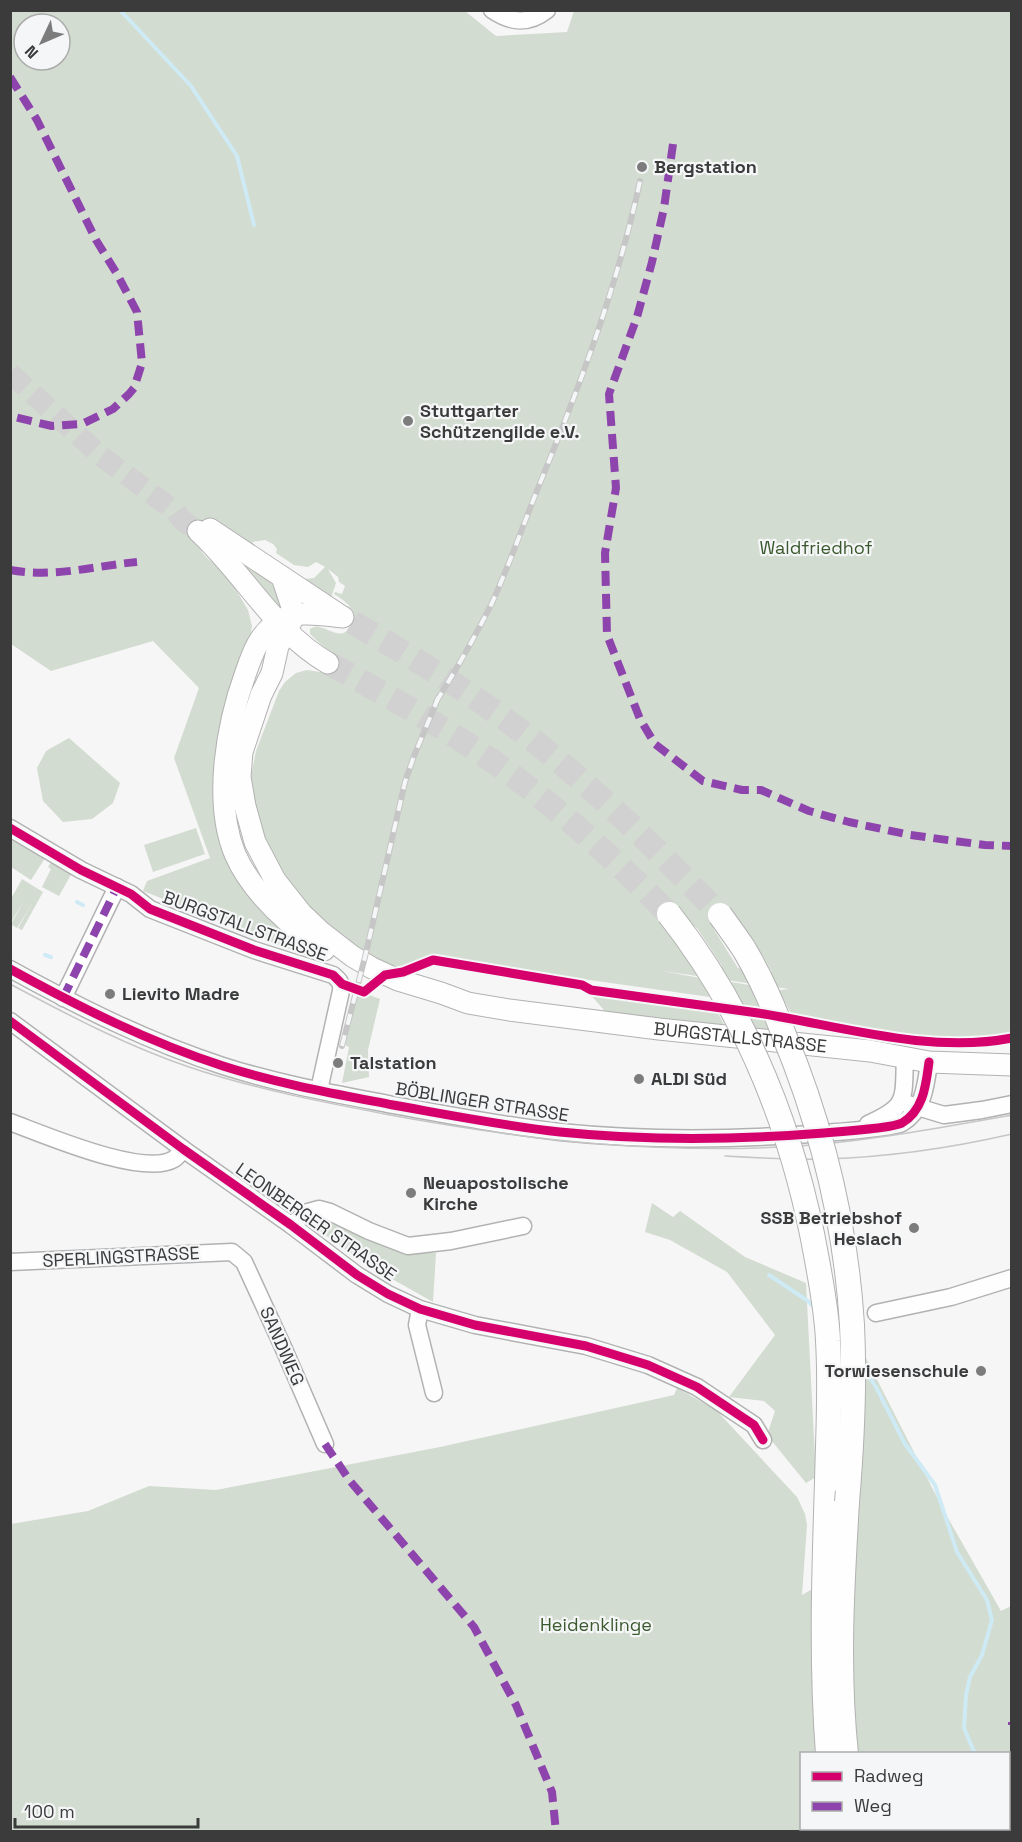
<svg xmlns="http://www.w3.org/2000/svg" width="1022" height="1842" viewBox="0 0 1022 1842" font-family="'Space Grotesk',sans-serif">
<rect width="100%" height="100%" fill="#f6f6f6"/>
<!-- green -->
<g fill="#d3dcd0" fill-rule="evenodd">
<path d="M 10,11 L 465,11 L 496,36 L 567,32 L 574,11 L 1011,11 L 1011,1036 C 941,1046 863,1029 793,1018 L 779,990 L 789,989 L 662,971 L 700,978 L 710,997 L 434,958 L 393,970 L 349,948 L 280,880 L 254,810 L 251,776 L 256,751 L 279,691 L 285,682 L 296,673 L 307,670 L 320,672 L 324,670 L 329,652 L 310,634 L 310,629 C 314,627 315,626 319,627 C 330,629 341,640 350,628 C 352,626 354,622 354,619 C 355,607 343,600 334,594 L 335,592 L 342,594 L 345,586 L 339,582 L 338,577 L 328,569 L 336,583 L 330,601 L 238,541 L 241,536 L 222,524 L 204,519 L 196,528 L 193,536 C 198,548 208,564 222,566 L 248,610 L 252,626 L 220,836 L 315,952 L 307,956 L 143,891 L 147,881 L 210,858 L 174,758 L 199,688 L 153,641 L 51,671 L 11,644 ZM 24,24 L 60,24 L 60,60 L 24,60 ZM 265,540 L 273,544 L 277,549 L 276,553 L 294,565 L 308,567 L 316,562 L 325,567 L 314,578 L 304,579 L 262,553 L 252,542 ZM 660,915 L 679,915 L 697,928 L 722,966 L 690,962 L 658,920 ZM 725,915 L 742,924 L 756,944 L 772,972 L 738,968 L 713,928 L 713,918 Z"/>
<path d="M 246,563 C 272,580 273,581 282,611 L 244,567 Z"/>
<path d="M 69,738 L 120,783 L 113,803 L 92,819 L 63,822 L 43,801 L 37,768 L 46,751 Z"/>
<path d="M 196,828 L 205,854 L 153,872 L 144,845 Z"/>
<path d="M 10,833 L 47,855 L 31,880 L 11,867 Z"/>
<path d="M 53,859 L 73,871 L 59,896 L 42,887 L 51,869 L 48,867 Z"/>
<path d="M 22,879 L 43,892 L 22,930 L 18,928 L 33,902 L 17,928 L 11,924 L 24,901 L 11,922 L 11,899 Z"/>
<path d="M 731,982 L 749,985 L 770,1033 L 757,1033 Z"/>
<path d="M 358,991 L 380,999 L 368,1050 L 369,1077 L 342,1083 L 349,1047 L 345,1045 Z"/>
<path d="M 590,994 L 718,1013 L 726,1029 L 609,1016 Z"/>
<path d="M 652,1203 L 673,1217 L 680,1211 L 745,1257 L 806,1283 L 816,1477 L 806,1483 L 767,1435 L 775,1411 L 764,1401 L 729,1397 L 775,1335 L 727,1272 L 670,1240 L 645,1232 Z"/>
<path d="M 327,1217 L 359,1235 L 401,1253 L 436,1253 L 433,1302 L 369,1266 L 311,1225 L 315,1219 Z"/>
<path d="M 866,1358 L 944,1511 L 1001,1611 L 1011,1606 L 1011,1831 L 11,1832 L 11,1524 L 88,1511 L 149,1486 L 216,1490 L 440,1447 L 674,1395 L 677,1388 L 716,1410 L 797,1497 L 805,1514 L 807,1525 L 802,1595 L 855,1564 ZM 802,1754 L 1008,1754 L 1008,1828 L 802,1828 Z"/>
</g>
<g fill="none" stroke-linecap="round" stroke-linejoin="round">
<!-- stream -->
<g stroke="#ceeaf4" stroke-width="4">
<path d="M 120,10 L 191,86 L 237,156 L 254,225"/>
<path d="M 77,902 L 83,905"/>
<path d="M 45,955 L 51,957"/>
<path d="M 769,1275 L 808,1301 L 816,1309"/>
<path d="M 864,1369 L 876,1387 L 905,1444 L 935,1485 L 957,1552 L 987,1600 L 992,1620 L 982,1655 L 970,1677 L 966,1695 L 964,1728 L 975,1754"/>
</g>
<!-- major-tunnel -->
<path stroke="#d1d1d1" stroke-width="21" stroke-dasharray="21 10" stroke-linecap="butt" d="M 10,373 L 101,456 L 176,512 L 182,520 L 198,531"/>
<!-- highway-tunnel -->
<g stroke="#d1d1d1" stroke-width="24" stroke-dasharray="24 12" stroke-linecap="butt">
<path d="M 352,622 C 423,663 493,706 556,759 C 614,807 668,860 720,915"/>
<path d="M 328,663 C 404,704 478,746 544,800 C 588,835 629,874 669,914"/>
</g>
<!-- minor casing -->
<g stroke="#b2b2b2" stroke-width="19">
<g id="minor">
<path d="M 492,10 C 511,23 528,25 547,10"/>
<path d="M 10,828 L 81,870 L 131,894 L 150,909 L 254,950 L 333,975 C 339,980 342,983 341,991 L 319,1090"/>
<path d="M 10,969 C 79,1007 149,1042 223,1066 C 279,1084 336,1094 393,1105 C 449,1115 504,1126 560,1132 C 648,1141 736,1140 824,1133 C 837,1132 893,1128 902,1123 C 924,1110 926,1084 929,1062"/>
<path d="M 63,998 L 117,887"/>
<path d="M 10,1021 L 183,1149 L 291,1225 L 357,1275 L 388,1294 L 420,1309 L 475,1325 L 586,1346 L 648,1365 L 697,1387 L 754,1425 L 763,1440"/>
<path d="M 901,1102 L 944,1115 L 982,1110 L 1012,1104"/>
<path d="M 10,1122 C 43,1134 144,1178 174,1159 C 177,1157 181,1152 183,1149"/>
<path d="M 868,1124 C 909,1106 903,1099 905,1058"/>
<path d="M 291,1225 L 308,1212 L 319,1209 L 330,1212 L 369,1231 L 408,1246 L 451,1241 L 523,1226"/>
<path d="M 10,1262 L 232,1252 L 244,1262 L 283,1347 L 325,1444"/>
<path d="M 420,1309 L 417,1325 L 434,1393"/>
<path d="M 876,1313 L 951,1297 L 1012,1278"/>
</g>
</g>
<!-- major casing -->
<g stroke="#b2b2b2" stroke-width="23">
<g id="major">
<path d="M 210,529 L 341,616"/>
<path d="M 198,531 C 243,572 275,633 328,663"/>
<path id="s1" d="M 282,577 L 292,607 L 291,622 L 278,646 L 272,673 L 261,695 L 242,752 L 240,777 L 245,806 L 255,842 L 275,880 L 301,913 L 321,932 L 352,956 L 372,968 L 398,980 L 441,993 L 468,1003 L 509,1010 L 659,1029 L 870,1051 L 929,1062 L 1012,1065"/>
<path d="M 324,950 C 290,926 252,894 235,854 C 213,801 227,724 246,672 C 253,652 259,635 277,622 C 295,609 322,615 343,617"/>
</g>
</g>
<!-- highway casing -->
<g stroke="#b2b2b2" stroke-width="26">
<g id="highway">
<path d="M 827,1482 C 824,1573 821,1663 828,1754"/>
<path d="M 846,1754 C 837,1670 842,1586 847,1502"/>
<path d="M 836,1828 L 837,1832"/>
<path d="M 854,1828 L 854,1832"/>
</g>
</g>
<!-- minor -->
<use href="#minor" stroke="#fefefe" stroke-width="16"/>
<!-- major -->
<use href="#major" stroke="#fefefe" stroke-width="21"/>
<!-- highway -->
<use href="#highway" stroke="#fefefe" stroke-width="24"/>
<!-- tram -->
<g stroke="#c6c6c7" stroke-width="1.5">
<path d="M 10,984 C 68,1015 127,1046 189,1067 C 254,1089 322,1102 390,1115 C 531,1141 669,1156 812,1145 C 879,1139 945,1127 1012,1115"/>
<path d="M 725,1156 C 759,1158 793,1160 826,1159 C 888,1157 951,1148 1012,1134"/>
</g>
<!-- rail casing -->
<g stroke="#c6c6c7" stroke-width="6">
<g id="rail">
<path d="M 436,702 C 456,670 475,637 492,603 C 509,565 523,526 538,488 C 579,388 617,288 640,181"/>
<path d="M 342,1046 L 365,957 L 405,782 L 414,756 L 439,696"/>
</g>
</g>
<!-- rail -->
<use href="#rail" stroke="#f5f6f7" stroke-width="4" stroke-dasharray="11" stroke-linecap="butt"/>
<!-- highway-bridge casing -->
<g stroke="#b2b2b2" stroke-width="26" stroke-linecap="butt">
<g id="highway-bridge">
<path d="M 669,914 C 748,1014 795,1135 817,1260 C 822,1287 827,1314 828,1341 C 831,1388 828,1435 827,1482"/>
<path d="M 720,915 C 728,926 736,937 744,949 C 760,976 773,1005 784,1035 C 822,1127 846,1226 852,1325 C 855,1384 852,1443 847,1502"/>
</g>
</g>
<!-- highway-bridge -->
<use href="#highway-bridge" stroke="#fefefe" stroke-width="24"/>
<!-- quiet -->
<g stroke="#8e44ad" stroke-width="8" stroke-dasharray="15 8" stroke-linecap="butt">
<path d="M 10,77 L 37,120 L 96,240 L 117,274 L 137,312 L 142,363 L 134,388 L 129,394 L 113,409 L 82,424 L 52,426 L 10,416"/>
<path d="M 673,144 L 664,208 L 652,262 L 637,317 L 609,394 L 616,488 L 605,553 L 607,635 L 640,719 L 655,744 L 703,781 L 742,790 L 761,790 L 809,811 L 849,822 L 910,835 L 985,845 L 1012,846"/>
<path d="M 10,570 C 55,578 93,566 137,562"/>
<path d="M 63,998 L 117,887"/>
<path d="M 325,1444 L 350,1481 L 474,1627 L 516,1705 L 552,1792 L 556,1832"/>
<path d="M 1012,1722 L 1012,1725"/>
</g>
<!-- cycleway casing -->
<g stroke="#f5f6f7" stroke-width="13">
<g id="cycleway">
<path d="M 10,828 L 81,870 L 131,894 L 150,909 L 254,950 L 333,975 L 342,984 L 364,992 L 385,975 L 403,972 L 433,960 L 582,985 L 591,990 C 646,998 702,1005 758,1013 C 840,1026 929,1054 1012,1038"/>
<path d="M 10,969 C 79,1007 149,1042 223,1066 C 279,1084 336,1094 393,1105 C 449,1115 504,1126 560,1132 C 648,1141 736,1140 824,1133 C 837,1132 893,1128 902,1123 C 924,1110 926,1084 929,1062"/>
<path d="M 10,1021 L 183,1149 L 291,1225 L 357,1275 L 388,1294 L 420,1309 L 475,1325 L 586,1346 L 648,1365 L 697,1387 L 754,1425 L 763,1440"/>
</g>
</g>
<!-- cycleway -->
<use href="#cycleway" stroke="#d6006c" stroke-width="9"/>
</g>
<!-- markers -->
<g fill="#7c7c7d" stroke="#f5f6f7" stroke-width="2">
<circle cx="642" cy="167" r="6"/>
<circle cx="408" cy="421" r="6"/>
<circle cx="110" cy="994" r="6"/>
<circle cx="338" cy="1063" r="6"/>
<circle cx="639" cy="1079" r="6"/>
<circle cx="411" cy="1193" r="6"/>
<circle cx="914" cy="1228" r="6"/>
<circle cx="981" cy="1371" r="6"/>
</g>
<g text-anchor="middle" stroke-width="4.5" stroke-linejoin="round" paint-order="stroke">
<!-- poi labels -->
<g font-size="18" font-weight="bold" fill="#3b3b3c" stroke="#f5f6f7" text-anchor="start">
<text x="654" y="173">Bergstation</text>
<text x="420" y="417">Stuttgarter<tspan x="420" dy="21">Schützengilde e.V.</tspan></text>
<text x="122" y="1000">Lievito Madre</text>
<text x="350" y="1069">Talstation</text>
<text x="651" y="1085">ALDI Süd</text>
<text x="423" y="1189">Neuapostolische<tspan x="423" dy="21">Kirche</tspan></text>
<text x="902" y="1224" text-anchor="end">SSB Betriebshof<tspan x="902" dy="21">Heslach</tspan></text>
<text x="969" y="1377" text-anchor="end">Torwiesenschule</text>
</g>
<!-- park labels -->
<g font-size="18" fill="#3b592e" stroke="#f5f6f7">
<text x="816" y="554">Waldfriedhof</text>
<text x="596" y="1631">Heidenklinge</text>
</g>
<!-- street labels -->
<g font-size="18" fill="#3b3b3c" stroke="#f5f6f7">
<text transform="translate(245 926) rotate(20)" y="6">BURGSTALLSTRASSE</text>
<text dy="6" stroke="none"><textPath href="#s1" startOffset="830">BURGSTALLSTRASSE</textPath></text>
<text transform="translate(482 1102) rotate(9)" y="6">BÖBLINGER STRASSE</text>
<text transform="translate(316 1222) rotate(35)" y="6">LEONBERGER STRASSE</text>
<text transform="translate(121 1257) rotate(-3)" y="6">SPERLINGSTRASSE</text>
<text transform="translate(282 1346) rotate(66)" y="6">SANDWEG</text>
</g>
</g>
<!-- border -->
<rect width="1022" height="1842" fill="none" stroke="#3b3b3c" stroke-width="24"/>
<!-- legend -->
<rect x="800" y="1752" width="210" height="78" fill="#f5f6f7" stroke="#ababac" stroke-width="1.5"/>
<rect x="812" y="1772" width="30" height="9" fill="#d6006c" stroke="#ababac" stroke-width="1.5"/>
<text x="854" y="1782" font-size="18" fill="#3b3b3c">Radweg</text>
<rect x="812" y="1802" width="30" height="9" fill="#8e44ad" stroke="#ababac" stroke-width="1.5"/>
<text x="854" y="1812" font-size="18" fill="#3b3b3c">Weg</text>
<!-- north arrow -->
<g transform="translate(42 42) rotate(226)"><circle r="28" fill="#f5f6f7" stroke="#ababac" stroke-width="1.5"/>
<path d="M0-4.5L10 22L0 15L-10 22Z" fill="#7c7c7d"/>
<text y="-9" font-size="16" font-weight="bold" text-anchor="middle" fill="#3b3b3c">N</text>
</g>
<!-- scale -->
<path d="M15 1818v9h183v-9" fill="none" stroke="#3b3b3c" stroke-width="3"/>
<text x="24" y="1818" font-size="18" fill="#3b3b3c" stroke="#f5f6f7" stroke-width="4.5" paint-order="stroke">100 m</text>
</svg>
